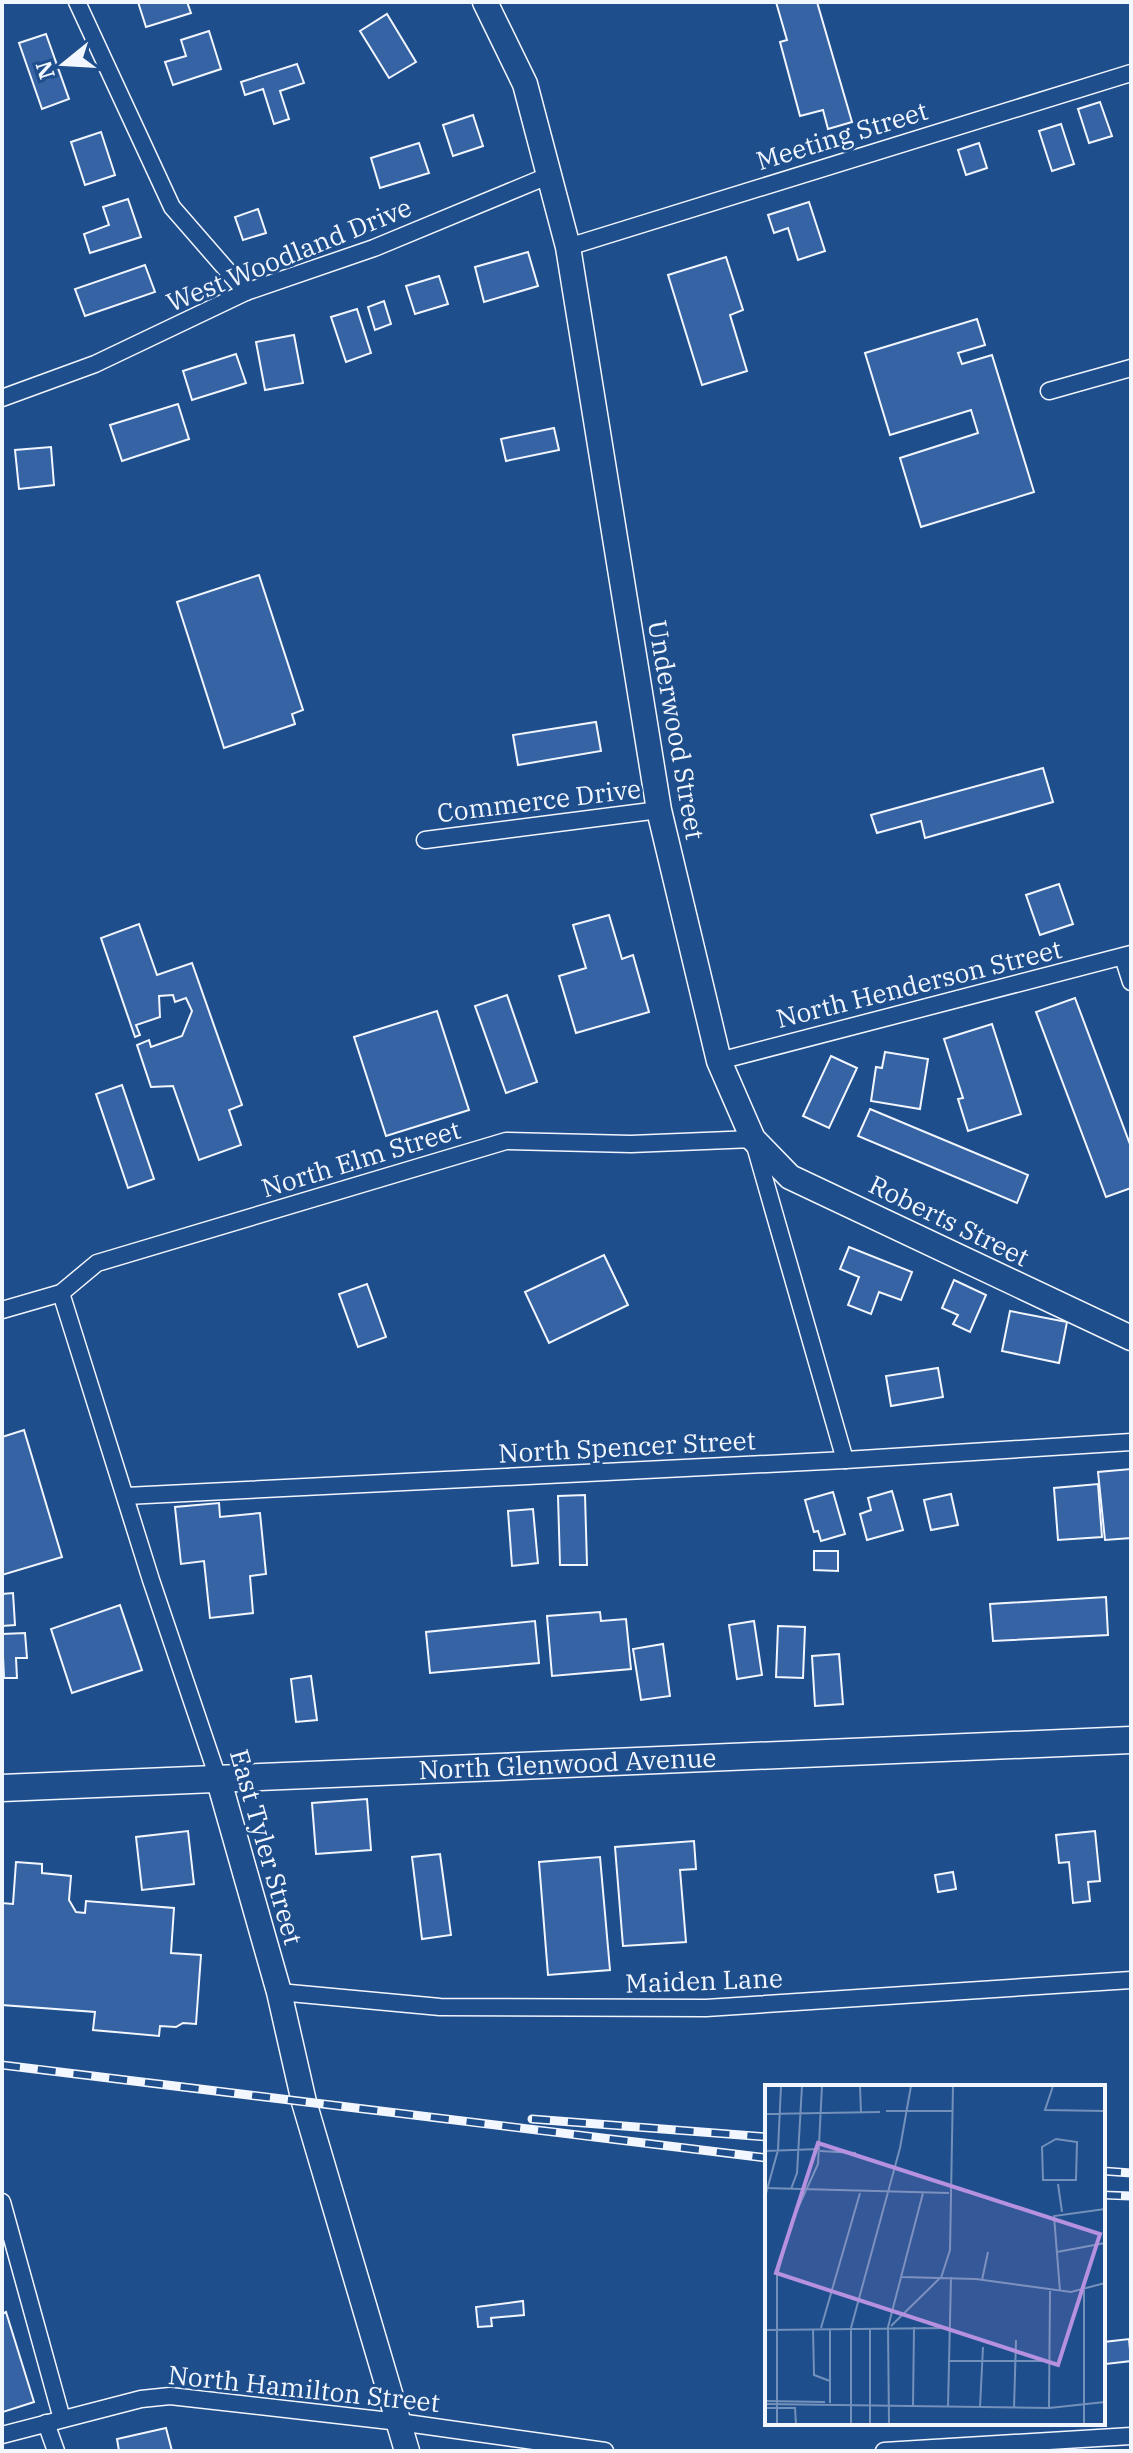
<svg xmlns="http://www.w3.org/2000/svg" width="1133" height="2453" viewBox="0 0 1133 2453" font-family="'IBM Plex Serif',serif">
<rect width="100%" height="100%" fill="#1f4e8c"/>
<!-- building -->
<g fill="#3563a3" stroke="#f2f6ff" stroke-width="2">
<path d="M 138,2 L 187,2 L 191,13 L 146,27 Z"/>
<path d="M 776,2 L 817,2 L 852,122 L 828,129 L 823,110 L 800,116 L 780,42 L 787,40 Z"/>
<path d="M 387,14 L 416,62 L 389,78 L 360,31 Z"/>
<path d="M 209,31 L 221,69 L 173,85 L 165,62 L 186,56 L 181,40 Z"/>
<path d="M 46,34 L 69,99 L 42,109 L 19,43 Z"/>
<path d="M 297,64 L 304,83 L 280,91 L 289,119 L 274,124 L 263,89 L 245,95 L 241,82 Z"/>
<path d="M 1100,102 L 1112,136 L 1089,143 L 1078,109 Z"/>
<path d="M 473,115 L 483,146 L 453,156 L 443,125 Z"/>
<path d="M 1061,124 L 1074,164 L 1052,171 L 1039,131 Z"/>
<path d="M 101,132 L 115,175 L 85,185 L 71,142 Z"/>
<path d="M 419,143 L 429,173 L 380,188 L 371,158 Z"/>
<path d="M 979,143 L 987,168 L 966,175 L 958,150 Z"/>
<path d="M 128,199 L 141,237 L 90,253 L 84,234 L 109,225 L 103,207 Z"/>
<path d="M 809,202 L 825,251 L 798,260 L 788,228 L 774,233 L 768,215 Z"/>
<path d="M 258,209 L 266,233 L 243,240 L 235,217 Z"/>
<path d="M 528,252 L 538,286 L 484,302 L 475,267 Z"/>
<path d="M 726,257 L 743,310 L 730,315 L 747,371 L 702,385 L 668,275 Z"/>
<path d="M 145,265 L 155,292 L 85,316 L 75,289 Z"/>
<path d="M 439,276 L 448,304 L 415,314 L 406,286 Z"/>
<path d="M 384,301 L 391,324 L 375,330 L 368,307 Z"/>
<path d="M 357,309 L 371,353 L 346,362 L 331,317 Z"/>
<path d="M 977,319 L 985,345 L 958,353 L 962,364 L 992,355 L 1034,492 L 921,527 L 900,458 L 978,433 L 971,410 L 890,435 L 865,353 Z"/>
<path d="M 294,335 L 303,383 L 265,390 L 256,342 Z"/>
<path d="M 236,354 L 246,383 L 192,400 L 183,371 Z"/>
<path d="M 178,404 L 189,439 L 122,461 L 110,425 Z"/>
<path d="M 554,428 L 559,450 L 506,461 L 501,439 Z"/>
<path d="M 51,447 L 54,485 L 19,489 L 15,450 Z"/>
<path d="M 259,575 L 303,710 L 292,714 L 295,724 L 224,748 L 177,602 Z"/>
<path d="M 596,722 L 601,751 L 518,765 L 513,735 Z"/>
<path d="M 1043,768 L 1053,802 L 925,838 L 921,821 L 877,833 L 871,815 Z"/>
<path d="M 1059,884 L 1073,924 L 1040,935 L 1026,895 Z"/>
<path d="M 609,915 L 622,959 L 633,955 L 649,1012 L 576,1033 L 559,976 L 586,968 L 573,925 Z"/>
<path d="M 139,924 L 157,975 L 192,963 L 242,1105 L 229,1110 L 241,1145 L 199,1160 L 173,1086 L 151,1087 L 137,1045 L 149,1040 L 151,1047 L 182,1036 L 192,1011 L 186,998 L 175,1002 L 173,995 L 159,996 L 160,1017 L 136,1025 L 140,1035 L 135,1037 L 101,938 Z"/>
<path d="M 507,995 L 537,1082 L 506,1093 L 475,1006 Z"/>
<path d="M 1075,998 L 1131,1147 L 1131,1188 L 1106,1197 L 1036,1012 Z"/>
<path d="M 437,1011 L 469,1110 L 386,1136 L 354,1037 Z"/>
<path d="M 992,1024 L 1021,1114 L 968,1131 L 958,1099 L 963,1098 L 944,1039 Z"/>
<path d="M 885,1052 L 928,1059 L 920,1109 L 871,1101 L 876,1067 L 882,1068 Z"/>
<path d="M 831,1056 L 857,1068 L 829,1128 L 803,1116 Z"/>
<path d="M 122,1085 L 154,1179 L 128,1188 L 96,1094 Z"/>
<path d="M 870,1109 L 1028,1175 L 1017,1203 L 858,1136 Z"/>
<path d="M 849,1247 L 912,1272 L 901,1300 L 879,1292 L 871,1314 L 848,1305 L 859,1277 L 840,1269 Z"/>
<path d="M 604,1255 L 628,1305 L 549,1343 L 525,1292 Z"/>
<path d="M 954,1280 L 986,1295 L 970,1332 L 953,1324 L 958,1315 L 942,1308 Z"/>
<path d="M 367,1284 L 386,1337 L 358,1347 L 339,1294 Z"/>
<path d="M 1010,1311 L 1067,1322 L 1059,1363 L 1002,1351 Z"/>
<path d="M 938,1368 L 943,1397 L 891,1406 L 886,1376 Z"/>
<path d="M 24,1430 L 62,1557 L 2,1575 L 2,1437 Z"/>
<path d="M 1131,1469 L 1131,1538 L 1105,1540 L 1098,1472 Z"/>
<path d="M 1098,1484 L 1102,1537 L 1058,1540 L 1054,1488 Z"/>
<path d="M 892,1491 L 903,1530 L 867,1540 L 860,1514 L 871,1510 L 868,1498 Z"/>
<path d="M 833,1492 L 845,1534 L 821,1541 L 818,1531 L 814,1532 L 805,1500 Z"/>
<path d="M 951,1494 L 958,1525 L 931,1530 L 924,1500 Z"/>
<path d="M 585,1495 L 587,1565 L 560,1565 L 558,1496 Z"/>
<path d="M 219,1503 L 220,1517 L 260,1513 L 266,1574 L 250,1576 L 253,1613 L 210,1618 L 204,1561 L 181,1564 L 175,1507 Z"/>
<path d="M 533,1509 L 538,1563 L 512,1566 L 508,1511 Z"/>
<path d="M 814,1551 L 838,1551 L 838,1571 L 814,1570 Z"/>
<path d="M 13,1593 L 15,1625 L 2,1626 L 2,1594 Z"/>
<path d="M 1106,1597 L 1108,1635 L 993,1641 L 990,1604 Z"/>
<path d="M 120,1605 L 142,1670 L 72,1693 L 51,1629 Z"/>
<path d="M 600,1612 L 601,1621 L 626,1619 L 631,1669 L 552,1676 L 547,1616 Z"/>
<path d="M 535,1621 L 539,1663 L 430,1673 L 426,1632 Z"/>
<path d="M 754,1621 L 762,1675 L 737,1679 L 729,1625 Z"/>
<path d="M 778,1626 L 805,1627 L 803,1678 L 776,1677 Z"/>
<path d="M 25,1633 L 27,1658 L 16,1658 L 17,1678 L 4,1678 L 2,1634 Z"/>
<path d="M 663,1644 L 670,1696 L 641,1700 L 633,1649 Z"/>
<path d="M 839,1654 L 843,1704 L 815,1706 L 812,1656 Z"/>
<path d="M 311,1676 L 317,1720 L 296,1722 L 291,1679 Z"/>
<path d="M 367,1799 L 371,1850 L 316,1854 L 312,1803 Z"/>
<path d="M 188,1831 L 194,1884 L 142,1890 L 136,1837 Z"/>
<path d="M 1095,1831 L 1100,1881 L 1088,1882 L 1090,1901 L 1073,1903 L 1069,1862 L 1059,1863 L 1056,1835 Z"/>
<path d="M 694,1841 L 696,1869 L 680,1870 L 686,1942 L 623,1946 L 615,1847 Z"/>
<path d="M 440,1854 L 451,1935 L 422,1939 L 412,1857 Z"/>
<path d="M 600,1857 L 610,1970 L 548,1975 L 539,1862 Z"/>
<path d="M 16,1862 L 42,1864 L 42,1873 L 71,1876 L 69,1900 L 76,1912 L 85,1913 L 86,1901 L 174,1908 L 171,1953 L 201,1955 L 196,2024 L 183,2023 L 176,2027 L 160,2026 L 159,2036 L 93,2030 L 95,2012 L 2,2005 L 2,1903 L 13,1904 Z"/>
<path d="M 953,1872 L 956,1889 L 938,1892 L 935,1875 Z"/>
<path d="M 523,2301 L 524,2315 L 491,2318 L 492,2326 L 478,2327 L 476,2307 Z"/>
<path d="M 6,2312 L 34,2402 L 3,2412 L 2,2314 Z"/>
<path d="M 1129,2339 L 1131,2361 L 1106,2364 L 1104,2342 Z"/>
<path d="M 166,2428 L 172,2451 L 119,2451 L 117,2439 Z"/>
</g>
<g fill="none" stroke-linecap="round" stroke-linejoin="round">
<!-- street casing -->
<g stroke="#f2f6ff" stroke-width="19">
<g id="street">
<path d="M 77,2 L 172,207 L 246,292"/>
<path d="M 568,247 L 1131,73"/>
<path d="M 1049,391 L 1131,368"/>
<path d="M 2,398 L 95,364 L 246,292 L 374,248 L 550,175"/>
<path d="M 425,840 L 659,810"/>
<path d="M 1123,957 L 1131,982"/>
<path d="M 719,1061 L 1131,954"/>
<path d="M 61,1293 L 151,1580 L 219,1781"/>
<path d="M 2,1310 L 61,1293 L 97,1263 L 506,1141 L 631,1144 L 753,1139 L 845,1460"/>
<path d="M 126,1496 L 845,1460 L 1131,1442"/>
<path d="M 279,1992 L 440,2007 L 706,2008 L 1131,1980"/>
<path d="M 2,2202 L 62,2419"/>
<path d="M 46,2423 L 56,2451"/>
<path d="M 2,2435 L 141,2399 L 170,2396 L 399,2422 L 605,2451"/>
<path d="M 884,2451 L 1131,2436"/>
</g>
</g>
<!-- secondary casing -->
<g stroke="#f2f6ff" stroke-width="27">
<g id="secondary">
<path d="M 485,2 L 525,84 L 568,247 L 659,810 L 719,1061 L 753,1139 L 790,1177 L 1131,1338"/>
<path d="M 219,1781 L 279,1992 L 304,2102 L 407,2451"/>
</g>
</g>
<!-- primary casing -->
<g stroke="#f2f6ff" stroke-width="29">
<g id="primary">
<path id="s1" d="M 2,1788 L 1131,1740"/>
</g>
</g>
<!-- street -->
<use href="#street" stroke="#1f4e8c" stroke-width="16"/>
<!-- secondary -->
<use href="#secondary" stroke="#1f4e8c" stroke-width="24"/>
<!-- primary -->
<use href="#primary" stroke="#1f4e8c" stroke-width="26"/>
<!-- rail casing -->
<g stroke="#f2f6ff" stroke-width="9">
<g id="rail">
<path d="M 2,2065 L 767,2158"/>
<path d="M 532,2119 L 767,2137"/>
<path d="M 1103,2171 L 1131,2173"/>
<path d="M 1103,2195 L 1131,2196"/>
</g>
</g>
<!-- rail -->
<use href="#rail" stroke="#1f4e8c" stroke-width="6" stroke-dasharray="18" stroke-linecap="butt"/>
</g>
<g text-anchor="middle" stroke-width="6" stroke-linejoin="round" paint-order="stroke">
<!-- street labels -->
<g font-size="26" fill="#f2f6ff" stroke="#1f4e8c">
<text transform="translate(842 136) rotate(-17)" y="9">Meeting Street</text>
<text transform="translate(289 255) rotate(-22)" y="9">West Woodland Drive</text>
<text transform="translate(676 730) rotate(80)" y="9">Underwood Street</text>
<text transform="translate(539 801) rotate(-7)" y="9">Commerce Drive</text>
<text transform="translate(919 984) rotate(-14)" y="9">North Henderson Street</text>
<text transform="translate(361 1159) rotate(-17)" y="9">North Elm Street</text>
<text transform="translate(949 1221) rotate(26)" y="9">Roberts Street</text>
<text transform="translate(627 1447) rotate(-3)" y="9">North Spencer Street</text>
<text dy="9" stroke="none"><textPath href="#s1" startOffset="566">North Glenwood Avenue</textPath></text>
<text transform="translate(266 1847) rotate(74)" y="9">East Tyler Street</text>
<text transform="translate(704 1981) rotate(-2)" y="9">Maiden Lane</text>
<text transform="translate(304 2389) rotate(6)" y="9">North Hamilton Street</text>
</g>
</g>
<!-- overview -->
<g transform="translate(765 2085)">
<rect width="340" height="340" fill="#1f4e8c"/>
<path fill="none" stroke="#7391ba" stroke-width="2" d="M 95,1 L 96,28M 288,1 L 280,25 L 340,26M 121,26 L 187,26M 0,29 L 115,27M 291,54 L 312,57 L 311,95 L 278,95 L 277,62 ZM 0,66 L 55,64M 55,66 L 91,68M 293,99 L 297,127M 0,103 L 184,108M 26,104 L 32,88 L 37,1M 0,112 L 13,65 L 16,1M 292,167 L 340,158M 137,192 L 211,194 L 306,207 L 340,198M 176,193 L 185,165 L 188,1M 217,195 L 223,167M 295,206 L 289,131 L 340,124M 126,241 L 174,194M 56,243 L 95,108M 105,243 L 105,339M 48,244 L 49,290 L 65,296M 65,244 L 65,318M 0,245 L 183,243M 183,276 L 284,276M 0,316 L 60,317M 0,319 L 284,323 L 340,317M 148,321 L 149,242M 183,322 L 186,192M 215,322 L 218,262M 0,323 L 30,323 L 31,339M 249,323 L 251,255M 284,323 L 285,206M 12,339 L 12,191 L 27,136 L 53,79 L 57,1M 86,339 L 86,243 L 135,63 L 146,1M 124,339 L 123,242 L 158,108M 319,339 L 319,205"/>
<path fill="#b691df" fill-opacity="0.15" stroke="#b691df" stroke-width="4" d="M 53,58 L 335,149 L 293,280 L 11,188 Z"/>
<rect width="340" height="340" fill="none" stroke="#f2f6ff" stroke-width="4"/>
</g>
<!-- border -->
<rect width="1133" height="2453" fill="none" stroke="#f2f6ff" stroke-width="8"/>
<!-- north arrow -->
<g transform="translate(64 64) rotate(252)" stroke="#1f4e8c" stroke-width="6" paint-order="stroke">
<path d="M0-6L14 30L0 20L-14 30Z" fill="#f2f6ff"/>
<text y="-12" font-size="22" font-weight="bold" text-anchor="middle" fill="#f2f6ff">N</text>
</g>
</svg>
